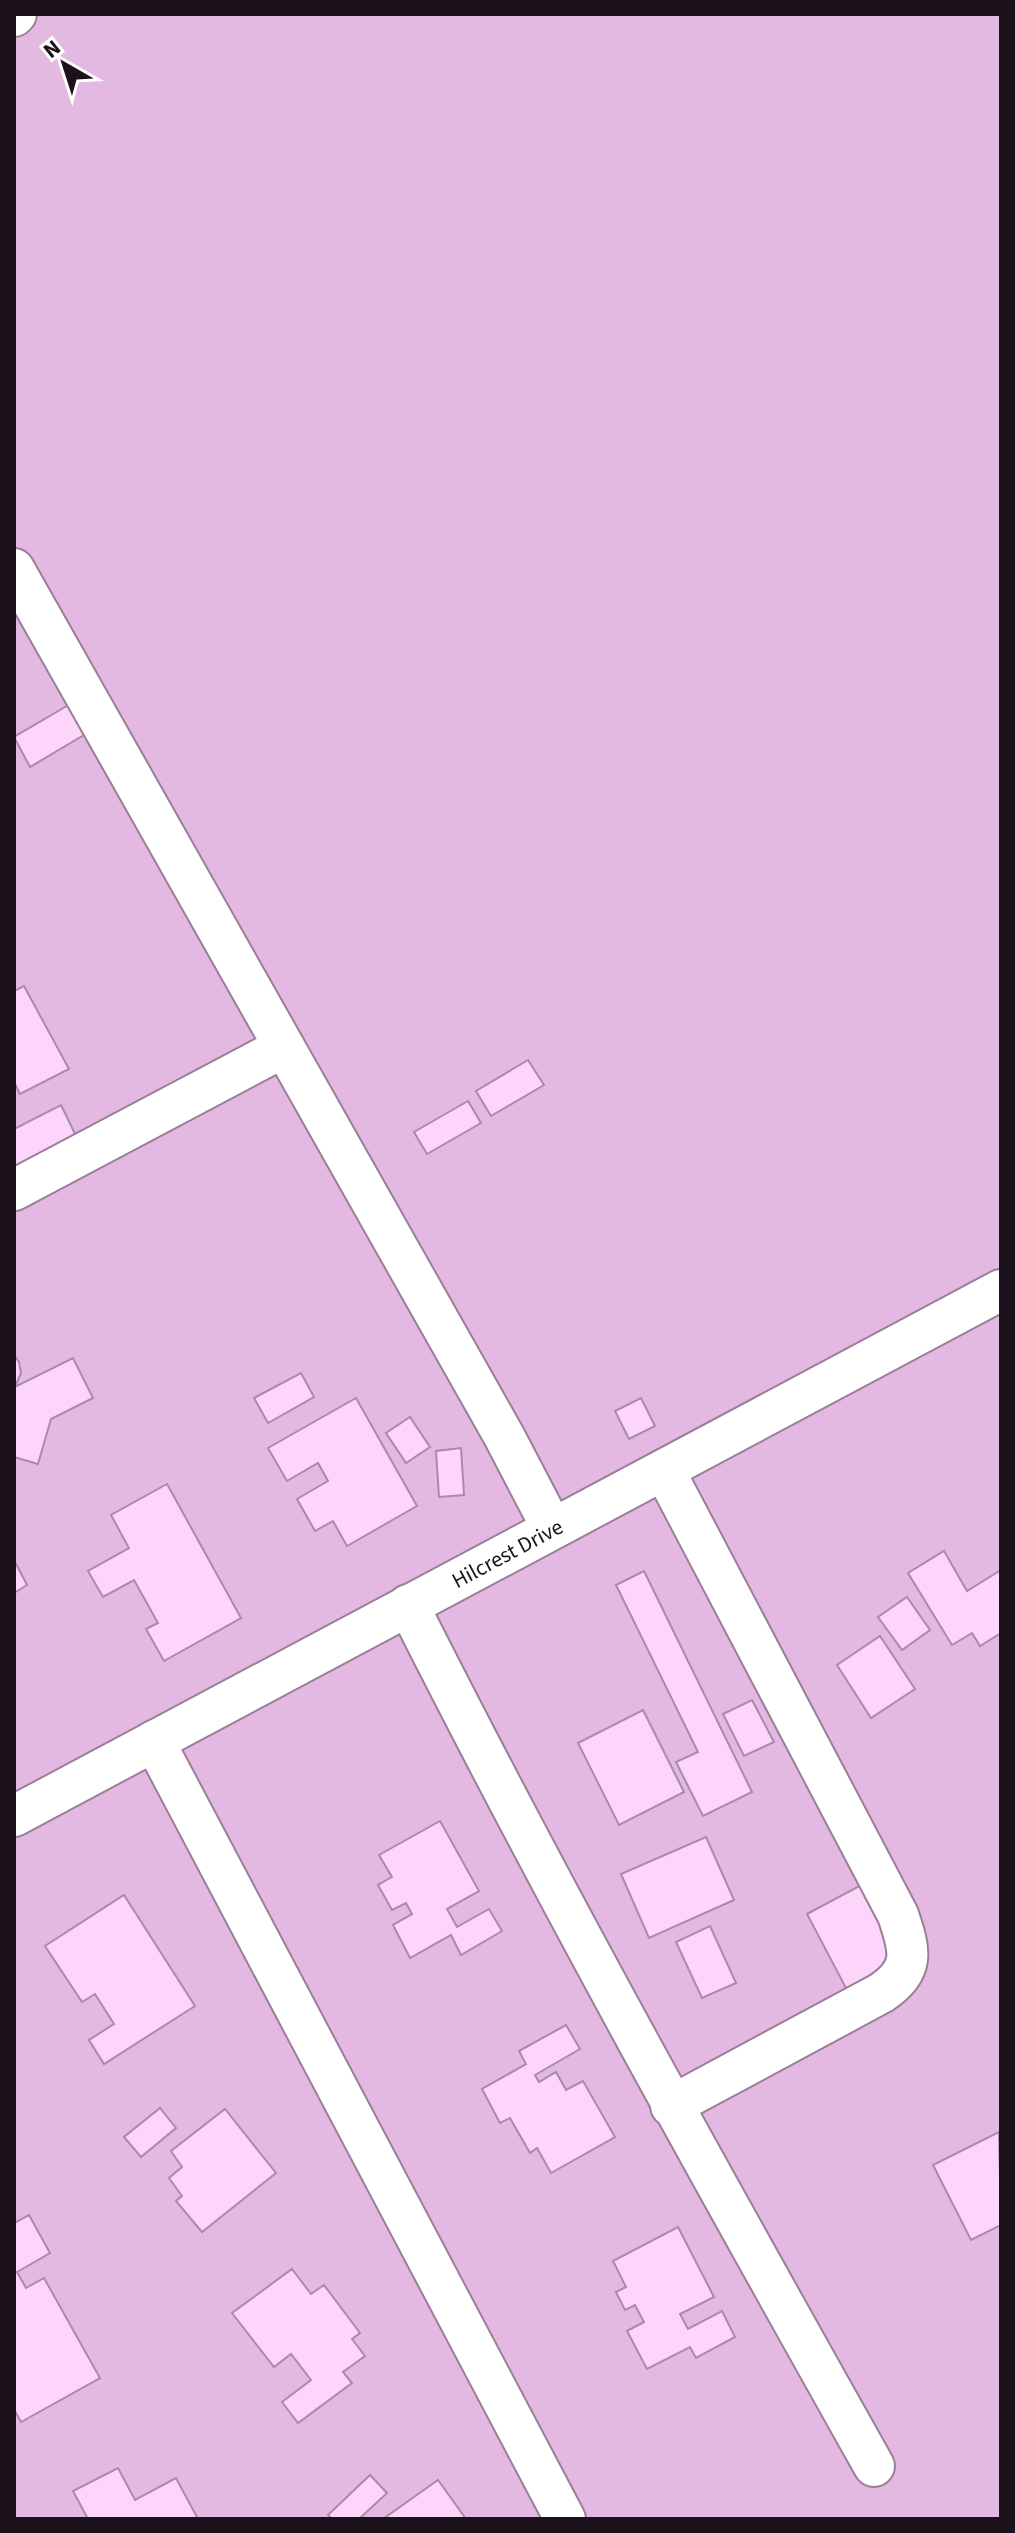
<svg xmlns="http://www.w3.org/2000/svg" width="1015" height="2533" viewBox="0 0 1015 2533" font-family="'Source Sans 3',sans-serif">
<rect width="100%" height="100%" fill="#fff9ff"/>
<!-- green -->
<rect fill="#e3b8e1" x="14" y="14" width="987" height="2505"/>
<!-- building -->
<g fill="#fdd5fa" stroke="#a88ca6" stroke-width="2">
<path d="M 77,700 L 94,729 L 30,767 L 14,737 Z"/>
<path d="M 24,986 L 69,1069 L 20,1094 L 14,1082 L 14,991 Z"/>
<path d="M 528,1060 L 544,1085 L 491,1116 L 476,1091 Z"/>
<path d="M 468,1101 L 481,1123 L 427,1154 L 414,1132 Z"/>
<path d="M 61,1105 L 79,1142 L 14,1168 L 14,1129 Z"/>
<path d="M 14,1355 L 19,1362 L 21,1373 L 15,1387 L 73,1358 L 93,1398 L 51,1419 L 38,1464 L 14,1457 Z"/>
<path d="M 301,1373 L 314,1397 L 268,1423 L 254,1398 Z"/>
<path d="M 356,1398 L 417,1506 L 347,1546 L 333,1521 L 315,1531 L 297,1499 L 328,1481 L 318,1463 L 287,1481 L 268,1448 Z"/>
<path d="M 641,1398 L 655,1426 L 629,1439 L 615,1411 Z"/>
<path d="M 410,1417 L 430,1447 L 406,1463 L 386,1433 Z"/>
<path d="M 461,1448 L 464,1495 L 439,1497 L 436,1451 Z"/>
<path d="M 167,1484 L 241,1618 L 164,1661 L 146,1629 L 158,1623 L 134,1580 L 103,1597 L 88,1571 L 129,1548 L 111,1515 Z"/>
<path d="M 944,1551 L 967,1591 L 1001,1570 L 1001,1633 L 980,1646 L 972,1633 L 952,1645 L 908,1573 Z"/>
<path d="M 14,1560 L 27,1585 L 14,1593 Z"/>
<path d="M 644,1571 L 752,1792 L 703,1816 L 676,1762 L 698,1752 L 616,1585 Z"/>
<path d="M 907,1597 L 930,1630 L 902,1650 L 878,1617 Z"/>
<path d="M 880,1636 L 915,1689 L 871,1718 L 837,1665 Z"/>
<path d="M 752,1700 L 774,1742 L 744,1756 L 723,1714 Z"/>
<path d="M 643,1710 L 684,1792 L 619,1825 L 578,1743 Z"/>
<path d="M 440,1821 L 479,1891 L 447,1909 L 457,1927 L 489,1909 L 502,1931 L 461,1955 L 451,1935 L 410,1958 L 393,1925 L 412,1914 L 406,1903 L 392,1910 L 378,1885 L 392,1877 L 379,1855 Z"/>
<path d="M 706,1837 L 734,1900 L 649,1938 L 621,1874 Z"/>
<path d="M 863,1884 L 903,1961 L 847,1990 L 807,1914 Z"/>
<path d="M 124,1895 L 195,2006 L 104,2064 L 89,2040 L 114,2024 L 95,1994 L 82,2002 L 45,1946 Z"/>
<path d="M 710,1926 L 736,1983 L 702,1998 L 676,1942 Z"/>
<path d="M 566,2025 L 580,2049 L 535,2075 L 539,2082 L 556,2072 L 566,2090 L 583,2081 L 615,2137 L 551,2173 L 537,2148 L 530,2153 L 510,2118 L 500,2123 L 482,2089 L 526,2064 L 519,2051 Z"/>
<path d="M 160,2108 L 176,2128 L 141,2157 L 124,2137 Z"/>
<path d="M 225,2109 L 276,2173 L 202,2232 L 176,2201 L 182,2196 L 169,2178 L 182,2167 L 171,2151 Z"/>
<path d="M 999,2132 L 1001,2225 L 971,2240 L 933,2165 Z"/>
<path d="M 29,2215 L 50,2253 L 17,2272 L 26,2288 L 44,2278 L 100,2378 L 21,2422 L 14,2409 L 14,2223 Z"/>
<path d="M 678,2227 L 714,2297 L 680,2314 L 688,2329 L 722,2311 L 735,2337 L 696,2358 L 690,2347 L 647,2369 L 627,2331 L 644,2322 L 635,2305 L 625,2310 L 616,2292 L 626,2287 L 613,2261 Z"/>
<path d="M 292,2269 L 311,2294 L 324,2285 L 360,2333 L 352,2339 L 365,2356 L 343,2372 L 352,2383 L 298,2423 L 282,2402 L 311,2380 L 291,2354 L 274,2367 L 232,2313 Z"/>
<path d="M 118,2468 L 135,2500 L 176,2478 L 198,2519 L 88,2519 L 73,2491 Z"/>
<path d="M 370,2475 L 387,2493 L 359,2519 L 332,2519 L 328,2515 Z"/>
<path d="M 438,2480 L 466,2519 L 383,2519 Z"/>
</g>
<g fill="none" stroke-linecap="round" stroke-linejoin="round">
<!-- minor casing -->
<g stroke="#9a7f98" stroke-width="44">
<g id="minor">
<path d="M 14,16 L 16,14"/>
<path d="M 14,569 L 504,1436 L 552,1528"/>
<path d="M 14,1190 L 284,1047"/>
<path d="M 664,1470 L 898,1915 C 910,1950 916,1970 881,1993 L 671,2106"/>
<path d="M 408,1605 C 555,1897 714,2181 874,2466"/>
<path d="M 154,1741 L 565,2519"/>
<path d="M 14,1816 L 1001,1290"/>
</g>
</g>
<!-- minor -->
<use href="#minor" stroke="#fff" stroke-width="40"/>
</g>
<g text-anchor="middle" stroke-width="6" stroke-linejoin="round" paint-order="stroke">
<!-- street labels -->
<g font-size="22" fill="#1c121b" stroke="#fff">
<text transform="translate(507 1553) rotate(-28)" y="8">Hilcrest Drive</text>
</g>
</g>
<!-- border -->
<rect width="1015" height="2533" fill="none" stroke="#1c121b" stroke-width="32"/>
<!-- north arrow -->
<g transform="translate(64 64) rotate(321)" stroke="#ffffff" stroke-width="6" paint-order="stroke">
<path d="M0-6L14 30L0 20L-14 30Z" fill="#1c121b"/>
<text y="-12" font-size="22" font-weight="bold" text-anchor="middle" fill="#1c121b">N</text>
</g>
</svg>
